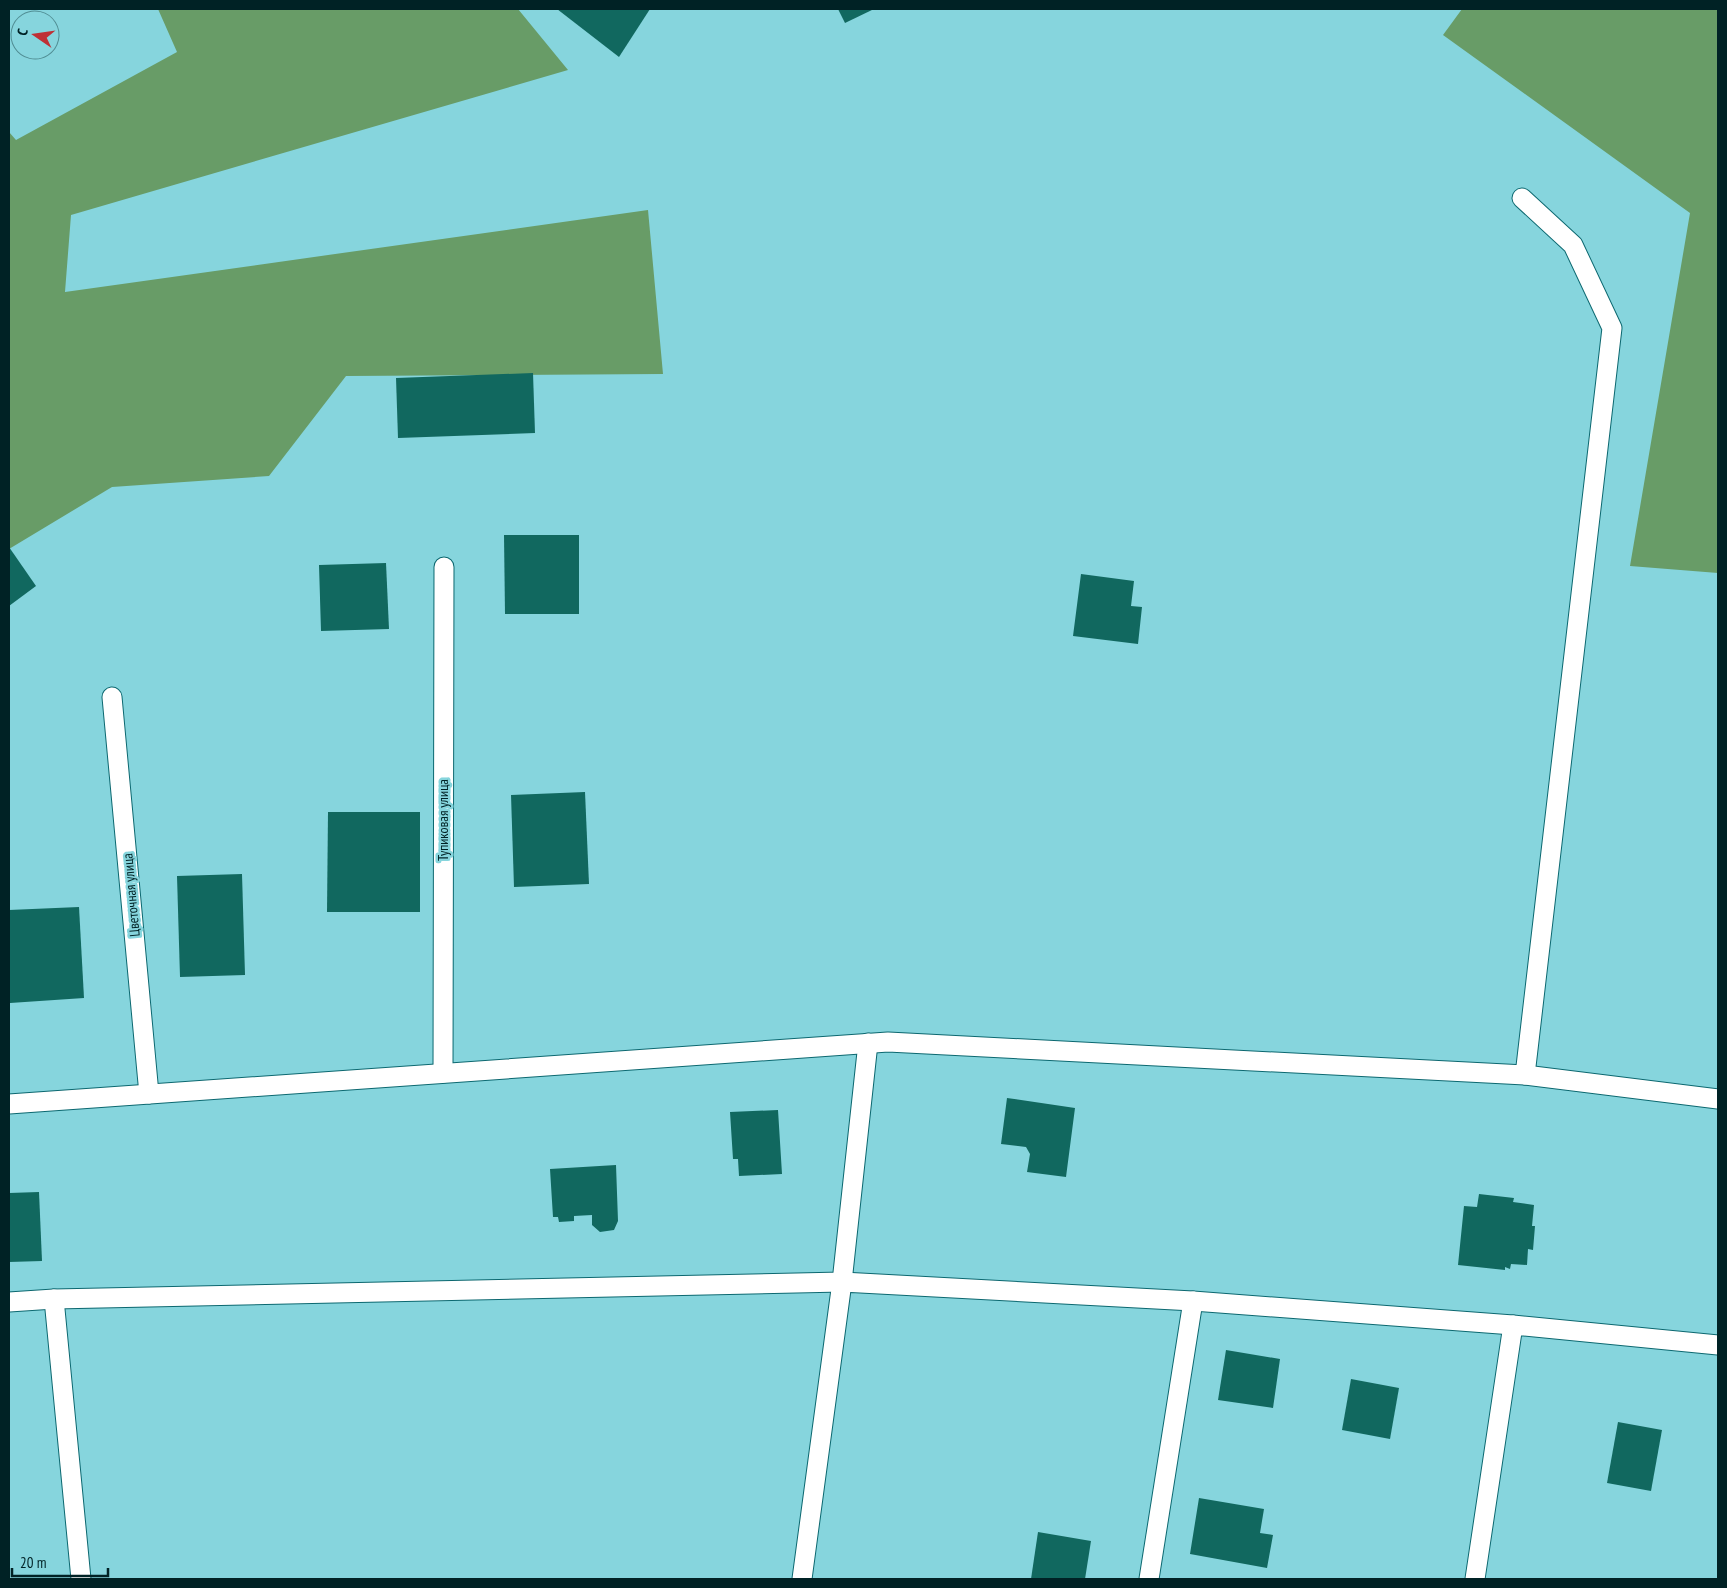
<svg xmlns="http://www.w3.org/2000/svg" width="1727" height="1588" viewBox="0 0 1727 1588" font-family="'PT Sans Narrow',sans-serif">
<rect width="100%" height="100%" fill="#86d5dd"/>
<!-- forest -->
<g fill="#689c67">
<path d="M 158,9 L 518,9 L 568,70 L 71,215 L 65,292 L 648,210 L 663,374 L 346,376 L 269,476 L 112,487 L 9,549 L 9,132 L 16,140 L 177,52 Z"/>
<path d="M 1462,9 L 1718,9 L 1718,573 L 1630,566 L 1690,213 L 1443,35 Z"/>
</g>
<!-- building -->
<g fill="#11685f">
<path d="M 557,9 L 650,9 L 619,57 Z"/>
<path d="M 838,9 L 874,9 L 845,23 Z"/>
<path d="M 533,373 L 535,433 L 398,438 L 396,378 Z"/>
<path d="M 504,535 L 579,535 L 579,614 L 505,614 Z"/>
<path d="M 9,547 L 36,586 L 9,606 Z"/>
<path d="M 386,563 L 389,629 L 321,631 L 319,565 Z"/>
<path d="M 1081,574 L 1134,581 L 1131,606 L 1142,607 L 1138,644 L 1073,636 Z"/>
<path d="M 585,792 L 589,884 L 514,887 L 511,795 Z"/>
<path d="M 328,812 L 420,812 L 420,912 L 327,912 Z"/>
<path d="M 242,874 L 245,975 L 180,977 L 177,876 Z"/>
<path d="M 79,907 L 84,998 L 10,1003 L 9,910 Z"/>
<path d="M 1007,1098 L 1075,1108 L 1066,1177 L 1027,1172 L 1030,1154 L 1026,1147 L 1001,1144 Z"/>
<path d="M 778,1110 L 782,1174 L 739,1176 L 738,1159 L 733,1159 L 730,1112 Z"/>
<path d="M 616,1165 L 618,1221 L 614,1230 L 600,1232 L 592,1225 L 592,1215 L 574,1216 L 574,1221 L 559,1222 L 558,1217 L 553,1217 L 550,1169 Z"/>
<path d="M 39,1192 L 42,1261 L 9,1262 L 9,1193 Z"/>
<path d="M 1479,1194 L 1514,1198 L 1513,1202 L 1534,1205 L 1532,1226 L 1535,1226 L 1533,1250 L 1528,1249 L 1527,1265 L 1511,1264 L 1510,1269 L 1505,1267 L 1505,1270 L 1458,1265 L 1464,1206 L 1477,1207 Z"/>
<path d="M 1226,1350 L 1280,1359 L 1273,1408 L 1218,1400 Z"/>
<path d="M 1351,1379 L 1399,1388 L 1390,1439 L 1342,1430 Z"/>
<path d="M 1618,1422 L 1662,1430 L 1651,1491 L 1607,1483 Z"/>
<path d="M 1199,1498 L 1264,1509 L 1260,1533 L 1273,1535 L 1267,1568 L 1190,1554 Z"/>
<path d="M 1038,1532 L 1091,1541 L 1085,1579 L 1031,1579 Z"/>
</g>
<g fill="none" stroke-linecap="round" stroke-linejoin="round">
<!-- service casing -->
<g stroke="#0c6870" stroke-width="21">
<g id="service">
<path d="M 1522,198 L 1573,245 L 1612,328 L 1525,1075"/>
<path d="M 112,697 L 149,1094"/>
<path d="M 443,1073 L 444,567"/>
<path d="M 9,1104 L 888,1042 L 1525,1075 L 1718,1099"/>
<path d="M 54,1299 L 81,1579"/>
<path d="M 9,1302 L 54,1299 L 842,1282 L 868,1043"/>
<path d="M 802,1579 L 842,1282 L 1193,1301 L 1513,1325"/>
<path d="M 1149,1579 L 1193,1301"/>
<path d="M 1475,1579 L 1513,1325 L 1718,1345"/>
</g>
</g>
<!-- service -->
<use href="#service" stroke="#fff" stroke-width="19"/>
</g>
<g text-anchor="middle" stroke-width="5" stroke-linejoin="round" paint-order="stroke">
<!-- street labels -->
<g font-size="14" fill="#002225" stroke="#86d5dd">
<text transform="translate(443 820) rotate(-90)" y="5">Тупиковая улица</text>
<text transform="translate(131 895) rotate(-95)" y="5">Цветочная улица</text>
</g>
</g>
<!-- border -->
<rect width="1727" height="1588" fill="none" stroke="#002225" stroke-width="20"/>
<!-- north arrow -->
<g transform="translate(35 35) rotate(283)"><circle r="24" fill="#86d5dd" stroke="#508d93"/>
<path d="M0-4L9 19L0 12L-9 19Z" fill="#bf3035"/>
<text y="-8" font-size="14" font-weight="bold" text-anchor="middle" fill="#002225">С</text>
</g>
<!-- scale -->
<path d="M12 1568v8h96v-8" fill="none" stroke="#002225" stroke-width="2.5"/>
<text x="20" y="1568" font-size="15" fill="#002225" stroke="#86d5dd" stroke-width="4" paint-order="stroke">20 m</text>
</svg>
